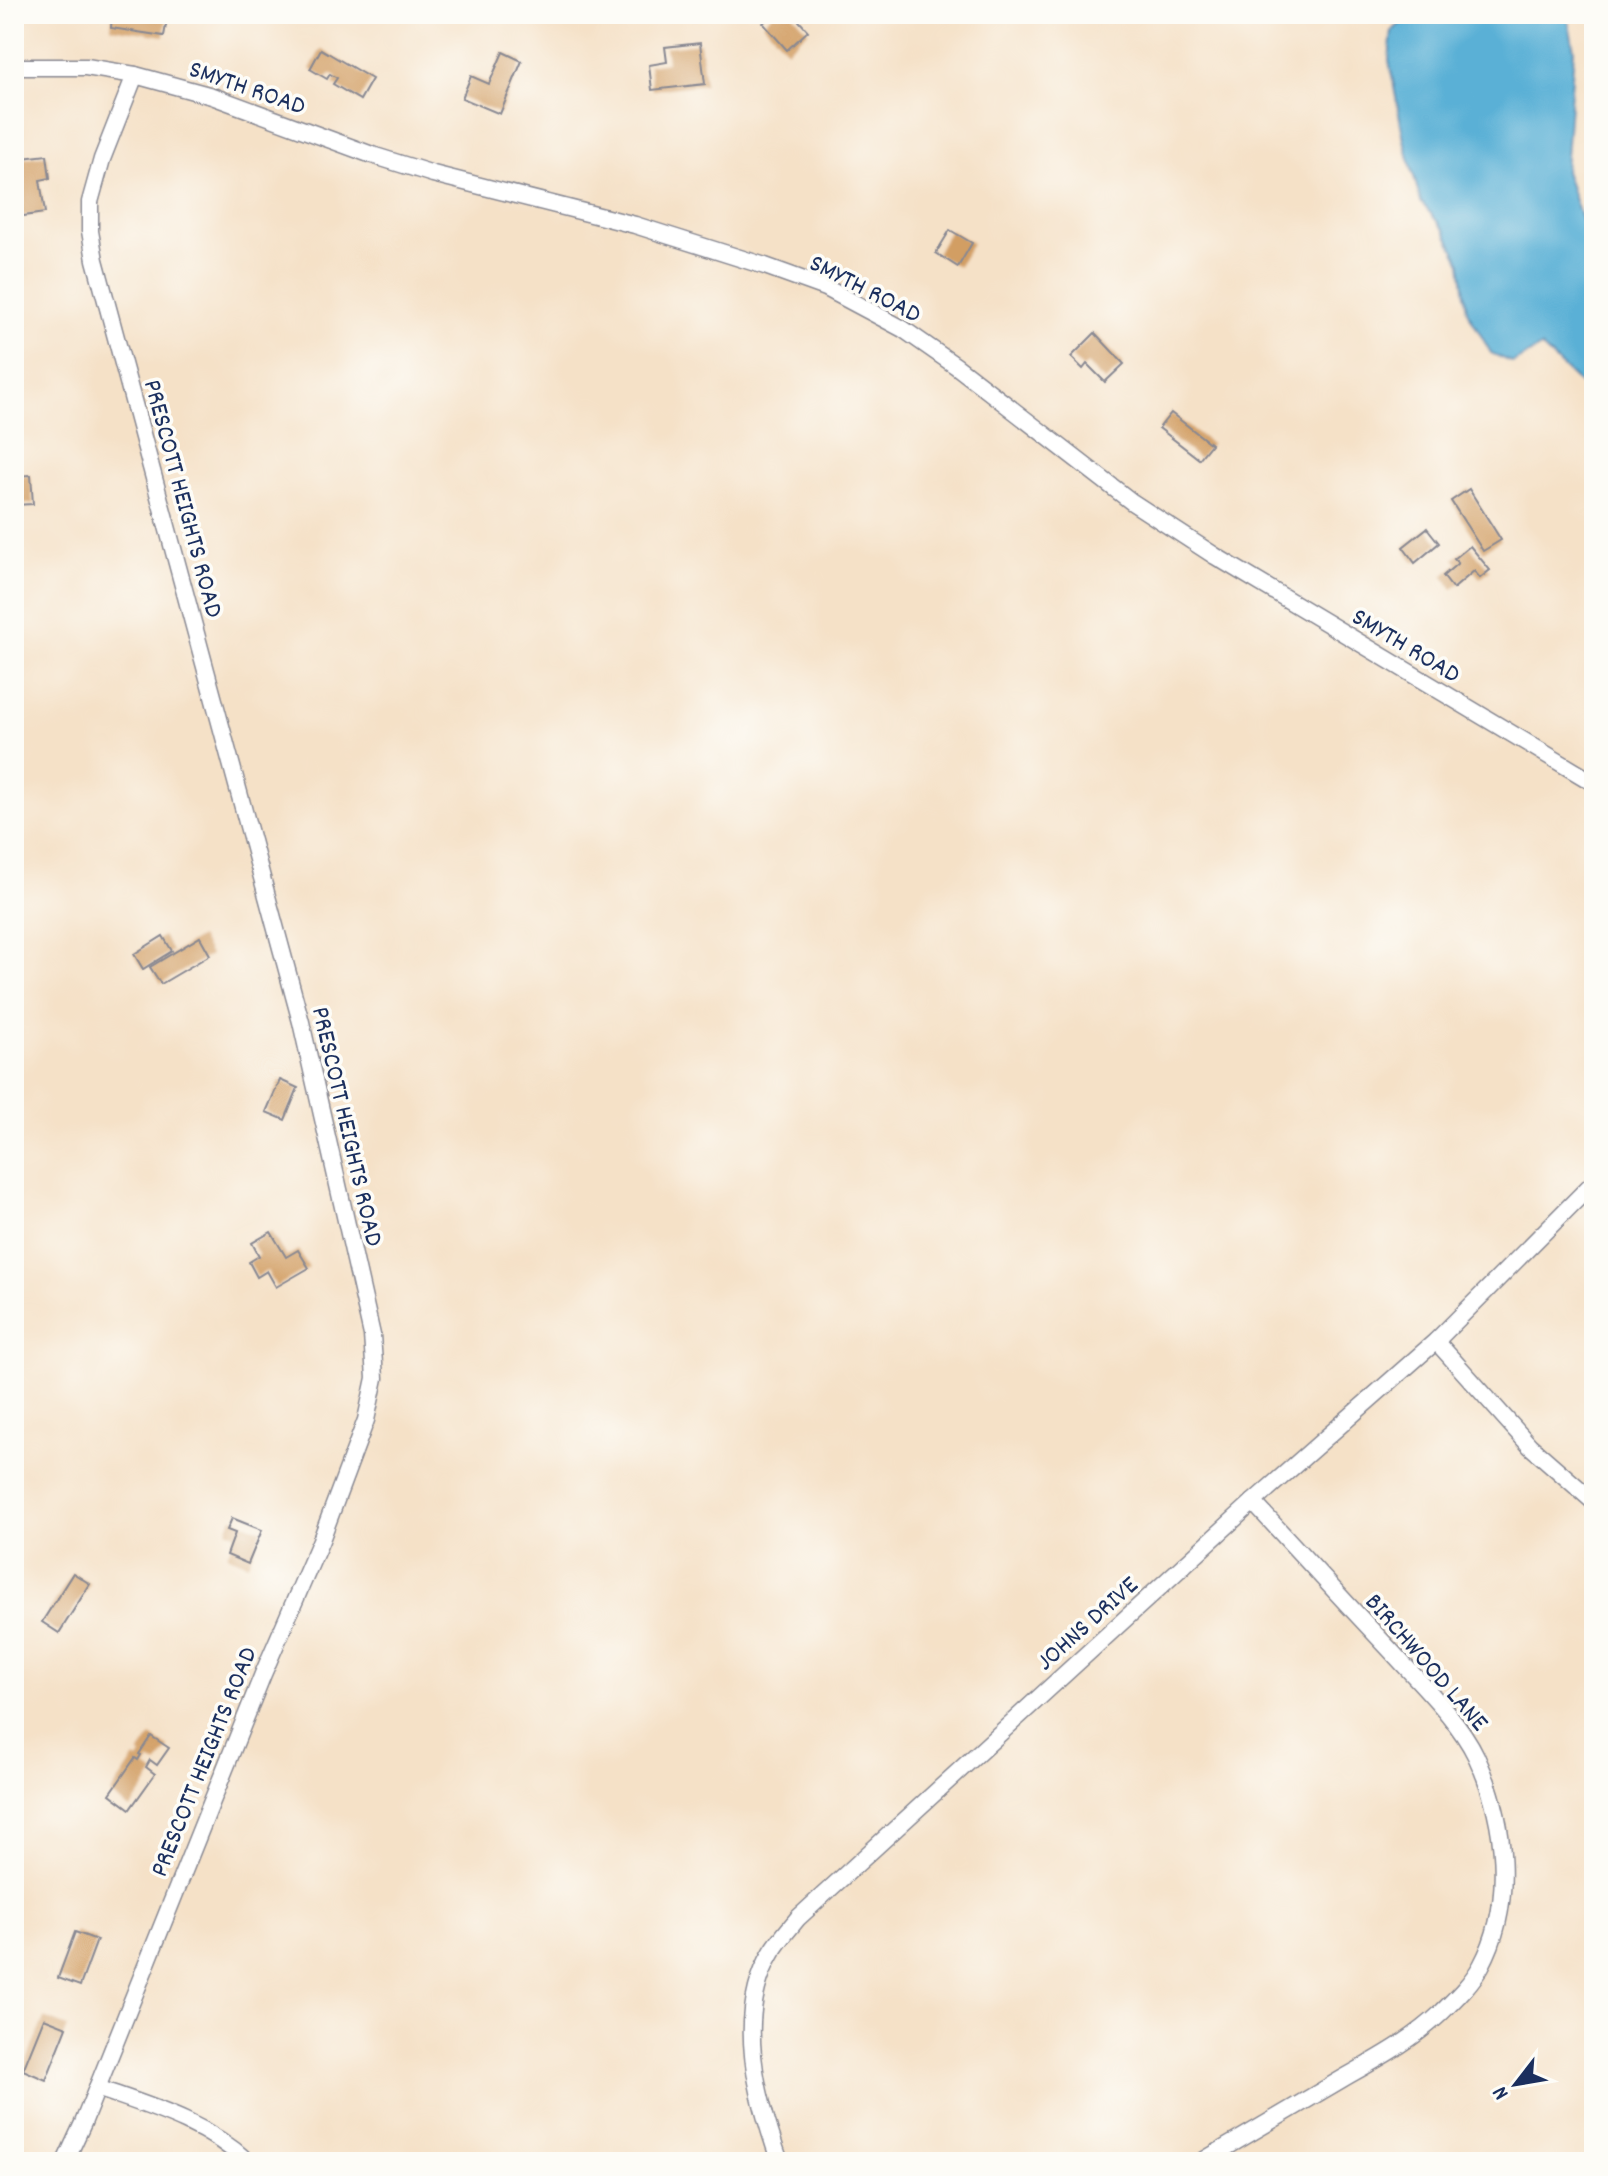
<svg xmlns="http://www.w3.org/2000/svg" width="1608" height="2176" viewBox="0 0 1608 2176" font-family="Dekko,sans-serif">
<rect width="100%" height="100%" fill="#fdfcf7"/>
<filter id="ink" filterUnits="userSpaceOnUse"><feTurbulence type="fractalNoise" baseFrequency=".0125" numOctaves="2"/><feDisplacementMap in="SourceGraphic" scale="16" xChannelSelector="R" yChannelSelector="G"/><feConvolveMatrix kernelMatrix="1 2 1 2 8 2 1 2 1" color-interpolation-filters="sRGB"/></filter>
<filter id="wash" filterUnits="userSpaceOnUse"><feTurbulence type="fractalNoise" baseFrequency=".006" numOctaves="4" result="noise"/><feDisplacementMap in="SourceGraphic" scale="32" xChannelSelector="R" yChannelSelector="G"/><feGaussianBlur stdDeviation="1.8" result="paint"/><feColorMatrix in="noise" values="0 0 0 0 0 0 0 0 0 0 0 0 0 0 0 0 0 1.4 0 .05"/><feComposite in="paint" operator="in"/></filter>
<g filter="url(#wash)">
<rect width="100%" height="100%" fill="#f5e1c7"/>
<!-- water -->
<path fill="#5ab0d6" stroke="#3a709a" stroke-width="2" d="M 1411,14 L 1561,14 L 1568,18 L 1574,50 L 1565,171 L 1590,245 L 1594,248 L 1594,397 L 1541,347 L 1513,363 L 1491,353 L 1467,311 L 1461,263 L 1444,229 L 1421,202 L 1404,140 L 1389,60 L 1392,31 Z"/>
<g id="blocks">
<!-- building -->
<g fill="#d29e63">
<path d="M 112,14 L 151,17 L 151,14 L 168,14 L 164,36 L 111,28 Z"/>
<path d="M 773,14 L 793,14 L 808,31 L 787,50 L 763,23 Z"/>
<path d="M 700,43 L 705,84 L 652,90 L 649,65 L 667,62 L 665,47 Z"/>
<path d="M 321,49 L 372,79 L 360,100 L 333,84 L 337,78 L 330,74 L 327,79 L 310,69 Z"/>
<path d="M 503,52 L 522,61 L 500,114 L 462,98 L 471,76 L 489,84 Z"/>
<path d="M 47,155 L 50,178 L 40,180 L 45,213 L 16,217 L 14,159 Z"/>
<path d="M 950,230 L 972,243 L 958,267 L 936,253 Z"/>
<path d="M 1095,333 L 1124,364 L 1105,382 L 1087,364 L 1083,369 L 1071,357 Z"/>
<path d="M 1171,413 L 1211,444 L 1199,459 L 1159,428 Z"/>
<path d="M 31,475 L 33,504 L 14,505 L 14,476 Z"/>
<path d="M 1469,489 L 1501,540 L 1483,551 L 1451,501 Z"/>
<path d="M 1427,528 L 1439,543 L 1415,563 L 1403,547 Z"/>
<path d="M 1470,546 L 1490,570 L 1480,578 L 1474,571 L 1453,589 L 1443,576 L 1458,563 L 1454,559 Z"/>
<path d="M 163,936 L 172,951 L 143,969 L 134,954 Z"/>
<path d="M 200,937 L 210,955 L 161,984 L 150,967 Z"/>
<path d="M 280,1080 L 298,1088 L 285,1120 L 266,1112 Z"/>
<path d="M 271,1232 L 286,1257 L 298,1250 L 309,1268 L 276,1287 L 267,1271 L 257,1277 L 249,1262 L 259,1256 L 252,1243 Z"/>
<path d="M 232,1518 L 262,1530 L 248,1564 L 227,1555 L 235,1533 L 227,1530 Z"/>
<path d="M 73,1573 L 90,1584 L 59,1633 L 42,1622 Z"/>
<path d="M 151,1736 L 169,1748 L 157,1765 L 150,1760 L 146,1767 L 155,1774 L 130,1809 L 110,1794 L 135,1758 L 138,1760 L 141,1755 L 139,1754 Z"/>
<path d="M 75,1932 L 97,1940 L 80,1986 L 58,1978 Z"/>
<path d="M 44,2018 L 67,2027 L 46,2080 L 23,2070 Z"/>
</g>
</g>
</g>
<g filter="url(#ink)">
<use href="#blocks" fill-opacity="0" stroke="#888892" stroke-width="2"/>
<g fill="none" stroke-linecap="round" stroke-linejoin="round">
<!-- minor casing -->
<g stroke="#888892" stroke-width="19">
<g id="minor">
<path d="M 14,67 L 86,67 L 135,75 L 212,96 L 372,155 L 433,174 L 635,225 L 765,266 L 826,288 L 903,329 L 956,366 L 1132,502 L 1215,556 L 1594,783"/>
<path d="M 1436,1341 L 1530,1446 L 1594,1502"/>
<path d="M 97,2088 C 151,2107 205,2122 248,2162"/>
<path d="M 65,2162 L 83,2123 L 263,1674 L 321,1540 L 366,1420 L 375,1378 L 372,1335 L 301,1022 L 95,260 L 90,231 L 90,202 L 102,159 L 135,75"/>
<path d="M 780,2162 C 757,2098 734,2015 772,1952 C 779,1940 789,1929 798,1918 L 1253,1502 L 1436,1341 L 1594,1182"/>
<path d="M 1201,2162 C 1248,2134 1295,2107 1342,2079 C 1377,2059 1413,2040 1442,2012 C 1456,1998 1471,1984 1481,1966 C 1515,1904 1506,1819 1476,1756 C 1459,1720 1420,1683 1393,1653 C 1346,1603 1300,1553 1253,1502"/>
</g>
</g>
<!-- minor -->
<use href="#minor" stroke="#fff" stroke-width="16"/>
</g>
</g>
<g text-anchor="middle" stroke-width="7" stroke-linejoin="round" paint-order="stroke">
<!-- street labels -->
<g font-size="26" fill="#1b2f5e" stroke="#fdfcf7">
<text transform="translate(248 86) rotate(19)" y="9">SMYTH ROAD</text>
<text transform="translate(866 287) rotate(27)" y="9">SMYTH ROAD</text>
<text transform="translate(185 498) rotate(75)" y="9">PRESCOTT HEIGHTS ROAD</text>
<text transform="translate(1407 644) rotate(31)" y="9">SMYTH ROAD</text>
<text transform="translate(349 1126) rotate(77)" y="9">PRESCOTT HEIGHTS ROAD</text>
<text transform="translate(1086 1622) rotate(-42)" y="9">JOHNS DRIVE</text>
<text transform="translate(1428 1661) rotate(49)" y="9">BIRCHWOOD LANE</text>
<text transform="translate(202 1761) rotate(-68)" y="9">PRESCOTT HEIGHTS ROAD</text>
</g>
</g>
<!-- margin -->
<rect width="1608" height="2176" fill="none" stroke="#fdfcf7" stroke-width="48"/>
<!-- north arrow -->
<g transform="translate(1516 2084) rotate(239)" stroke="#fdfcf7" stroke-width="6" paint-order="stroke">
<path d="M0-6L14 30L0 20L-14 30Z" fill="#1b2f5e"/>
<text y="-12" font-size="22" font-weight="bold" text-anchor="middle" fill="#1b2f5e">N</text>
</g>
</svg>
